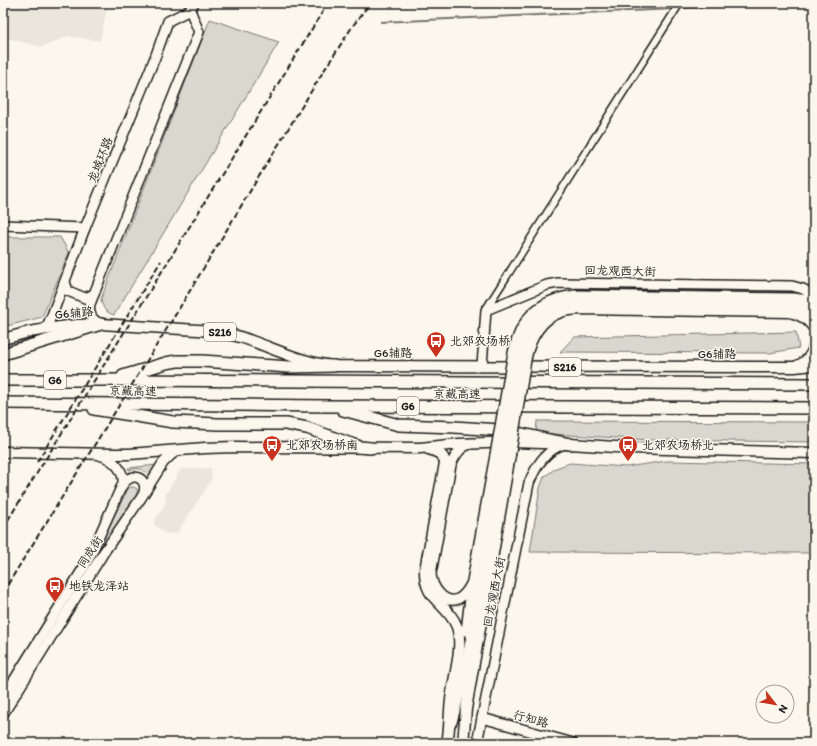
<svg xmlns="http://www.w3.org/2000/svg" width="817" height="746" viewBox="0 0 817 746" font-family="Itim,'LXGW WenKai TC',sans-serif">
<rect width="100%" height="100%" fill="#fbf7ec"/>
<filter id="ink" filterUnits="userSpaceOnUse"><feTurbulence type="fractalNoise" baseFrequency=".025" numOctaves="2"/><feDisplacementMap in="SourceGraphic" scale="8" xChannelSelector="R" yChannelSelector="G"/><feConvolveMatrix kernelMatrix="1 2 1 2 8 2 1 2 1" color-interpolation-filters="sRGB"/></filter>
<g filter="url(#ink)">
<!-- built -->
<g fill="#eae6dc">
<path d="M 3,3 L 108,3 L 100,41 L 69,36 L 42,47 L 3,37 Z"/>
<path d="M 211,468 L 212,479 L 177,533 L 166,534 L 153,524 L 166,502 L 165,495 L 181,469 Z"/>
</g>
<!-- green -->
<g fill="#dad7ce" stroke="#7b7a75">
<path d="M 210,19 L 279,42 L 114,315 C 105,312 103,309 101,299 Z"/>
<path d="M 3,237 L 60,237 L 69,253 L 42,317 L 3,327 Z"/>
<path d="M 796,332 L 799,348 L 770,353 L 560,352 L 574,337 Z"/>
<path d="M 537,421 L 814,422 L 814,442 L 650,440 L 536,433 Z"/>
<path d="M 667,461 L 814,464 L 814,553 L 530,552 L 540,488 L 544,477 L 556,468 L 570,463 L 626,467 Z"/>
<path d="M 157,465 L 149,476 C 142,468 140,468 129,470 L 128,468 Z"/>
<path d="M 131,487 L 134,487 L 137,489 L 137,493 L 135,500 L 126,510 L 97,554 L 110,524 L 128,489 Z"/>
</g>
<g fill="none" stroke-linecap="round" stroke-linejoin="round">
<!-- stream -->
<g stroke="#74726e" stroke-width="2">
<path d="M 679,8 L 800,3"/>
<path d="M 381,22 L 675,9"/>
</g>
<!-- street casing -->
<g stroke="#1c1c1c" stroke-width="9">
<path id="street" d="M 486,309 L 680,3"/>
</g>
<!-- secondary casing -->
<g stroke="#1c1c1c" stroke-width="12">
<g id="secondary">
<path d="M 3,225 L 85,228"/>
<path d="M 65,282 L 68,291 L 85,298 L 94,294"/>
<path d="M 792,312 L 814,311"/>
<path d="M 101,324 C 92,320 88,314 90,304 L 199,32 L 190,10"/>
<path d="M 44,329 L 48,324 L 52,315 L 85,228 L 156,55 L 168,21 L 190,10 L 194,3"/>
<path d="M 512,358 C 519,320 536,300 575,295 L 794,298 L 814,301"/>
<path d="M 520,358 C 526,324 540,306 575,303 L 794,305 L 809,304"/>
<path d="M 482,366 L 486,310 L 547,285 L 558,283 L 792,286 L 803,289 L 814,296"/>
<path d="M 470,444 C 460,447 455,455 451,465 L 431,574 C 432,587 444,605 458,599 C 464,596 468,590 471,584"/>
<path d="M 122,486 C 130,471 148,476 144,493"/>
<path d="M 466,631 L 472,581 L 495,455"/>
<path d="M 3,698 L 84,567 L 92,552 L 123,483 C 124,469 112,458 99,455"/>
<path d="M 3,714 L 104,552 L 141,498 L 163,463 L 171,455 L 178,450"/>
<path d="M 482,718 L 573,743"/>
<path d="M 452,722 L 463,681 L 503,455"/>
<path d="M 477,743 L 529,483 C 536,466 546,449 565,444"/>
</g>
</g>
<!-- primary casing -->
<g stroke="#1c1c1c" stroke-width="13">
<g id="primary">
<path d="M 3,339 L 29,332 L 60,327 L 77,325 L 101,324 L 214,331 C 256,337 291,362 334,366 L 758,367 L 795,367 L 814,365"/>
<path d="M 526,357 C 530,338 541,318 561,312 C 566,310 572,310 577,309 L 790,312 C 801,314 808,319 814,328"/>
<path d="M 797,366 C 805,363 811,356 814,348"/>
<path d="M 428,449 C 436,451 444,454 445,463 L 425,570 C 424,601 448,603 457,627 C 464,647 453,679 451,700 C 449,715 450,729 447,743"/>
<path d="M 3,452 L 114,454 L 129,454 L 205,448 L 235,447 L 420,448 L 459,444 L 514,442 L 570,444 L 631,448 L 814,453"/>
<path d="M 463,743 L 466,709 L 510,455"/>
</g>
</g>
<!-- highway casing -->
<g stroke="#1c1c1c" stroke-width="14">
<g id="highway">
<path d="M 3,354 L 101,324"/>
<path d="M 123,376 L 166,363 L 177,361 L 202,361 L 289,367 L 334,366"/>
<path d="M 3,380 L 107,380 L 814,384"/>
<path d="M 3,403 L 329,406 L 814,408"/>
<path d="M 94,409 L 173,422 L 218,424 L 286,424 L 307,428 L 351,444 L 360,447 L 370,448"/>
<path d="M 343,410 L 399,425 L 454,427 L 499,430 L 509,431 L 554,441 L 570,444"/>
</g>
</g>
<!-- street -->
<use href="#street" stroke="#fbf7ec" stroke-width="6"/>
<!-- secondary -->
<use href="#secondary" stroke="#fbf7ec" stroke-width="9"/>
<!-- primary -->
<use href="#primary" stroke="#fbf7ec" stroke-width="10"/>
<!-- highway -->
<use href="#highway" stroke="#fbf7ec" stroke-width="11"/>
<!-- rail -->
<g stroke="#1c1c1c" stroke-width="2" stroke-dasharray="6 3" stroke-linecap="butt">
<path d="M 37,462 L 161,261"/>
<path d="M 3,528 L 328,3"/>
<path d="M 3,592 L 171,322 L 255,183 L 323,72 L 352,27 L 370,3"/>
</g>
<!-- secondary-bridge casing -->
<g stroke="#1c1c1c" stroke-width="12" stroke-linecap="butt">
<g id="secondary-bridge">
<path d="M 495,455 L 512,358"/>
<path d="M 503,455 L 520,358"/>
</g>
</g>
<!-- primary-bridge casing -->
<g stroke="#1c1c1c" stroke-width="13" stroke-linecap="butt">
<path id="primary-bridge" d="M 510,455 L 526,357"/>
</g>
<!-- secondary-bridge -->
<use href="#secondary-bridge" stroke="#fbf7ec" stroke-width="9"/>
<!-- primary-bridge -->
<use href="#primary-bridge" stroke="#fbf7ec" stroke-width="10"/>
</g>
</g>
<!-- icons -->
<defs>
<g id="bus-pin" transform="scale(1)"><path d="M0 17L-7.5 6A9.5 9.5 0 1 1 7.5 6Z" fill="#c8321e" stroke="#fbf7ec"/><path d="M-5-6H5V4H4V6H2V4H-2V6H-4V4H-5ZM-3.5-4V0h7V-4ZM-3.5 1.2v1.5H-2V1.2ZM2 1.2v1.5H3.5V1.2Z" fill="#fff"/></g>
</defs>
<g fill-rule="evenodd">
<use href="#bus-pin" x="436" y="341"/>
<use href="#bus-pin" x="272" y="445"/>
<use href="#bus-pin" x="628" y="445"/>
<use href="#bus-pin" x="55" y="586"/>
</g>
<g text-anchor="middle" stroke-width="3" stroke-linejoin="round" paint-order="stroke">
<!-- shield labels -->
<g fill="#fbf7ec" stroke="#5f5e5a" stroke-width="1">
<rect x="204" y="323" width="32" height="18" rx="3"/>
<rect x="549" y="358" width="32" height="18" rx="3"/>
<rect x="44" y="371" width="22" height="18" rx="3"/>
<rect x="397" y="397" width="22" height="18" rx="3"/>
</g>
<g font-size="11" font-weight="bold" fill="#1c1c1c">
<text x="220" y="336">S216</text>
<text x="565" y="371">S216</text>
<text x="55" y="384">G6</text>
<text x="408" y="410">G6</text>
</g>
<!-- street labels -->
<g font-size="12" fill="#1c1c1c" stroke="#fbf7ec">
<text transform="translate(100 160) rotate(-68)" y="4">龙域环路</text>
<text transform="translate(620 271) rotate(1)" y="4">回龙观西大街</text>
<text transform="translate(74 313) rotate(-5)" y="4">G6辅路</text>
<text x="393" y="357">G6辅路</text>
<text x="717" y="358">G6辅路</text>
<text transform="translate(133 391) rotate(1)" y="4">京藏高速</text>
<text x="457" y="398">京藏高速</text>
<text transform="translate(90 552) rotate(-57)" y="4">同成街</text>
<text transform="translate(494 592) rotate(-79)" y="4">回龙观西大街</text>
<text transform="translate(531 719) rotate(15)" y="4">行知路</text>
</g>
<!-- poi labels -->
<g font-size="12" fill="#1c1c1c" stroke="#fbf7ec" text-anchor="start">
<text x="450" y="345">北郊农场桥</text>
<text x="286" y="449">北郊农场桥南</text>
<text x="642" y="449">北郊农场桥北</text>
<text x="69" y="590">地铁龙泽站</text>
</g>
</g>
<!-- margin -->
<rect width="817" height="746" fill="none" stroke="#fbf7ec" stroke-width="16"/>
<rect x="8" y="8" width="801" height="730" fill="none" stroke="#1c1c1c" stroke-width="1.5" filter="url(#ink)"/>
<!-- north arrow -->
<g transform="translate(775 704) rotate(121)"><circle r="19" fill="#fbf7ec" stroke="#a29f99"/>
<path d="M0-3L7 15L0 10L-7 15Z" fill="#c8321e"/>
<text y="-6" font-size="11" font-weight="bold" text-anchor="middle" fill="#1c1c1c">N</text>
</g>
</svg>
